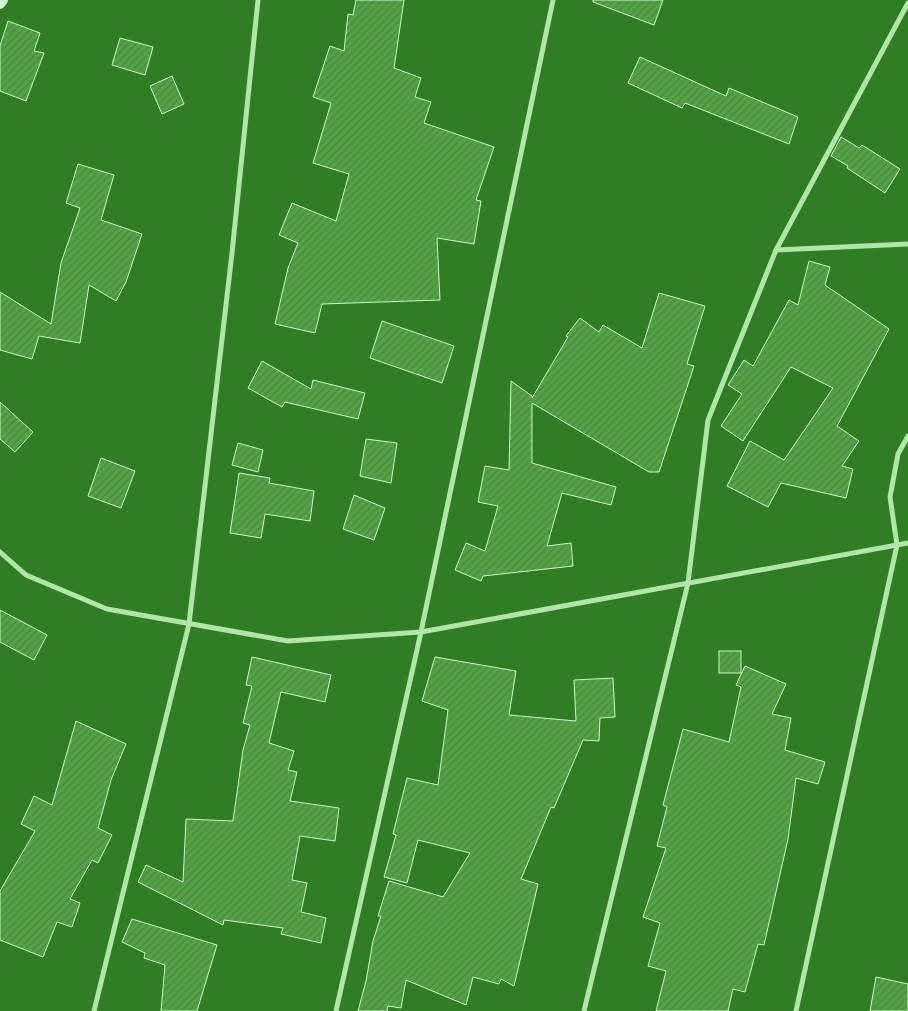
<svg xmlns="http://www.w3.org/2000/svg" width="908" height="1011" viewBox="0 0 908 1011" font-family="Karla,sans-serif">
<defs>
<pattern id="building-hatch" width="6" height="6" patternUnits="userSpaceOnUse" patternTransform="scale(1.25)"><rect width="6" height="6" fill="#51a343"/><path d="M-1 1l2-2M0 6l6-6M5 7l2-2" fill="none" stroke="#4f8546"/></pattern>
</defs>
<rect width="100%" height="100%" fill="#2f7e23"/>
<!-- building -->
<g fill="url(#building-hatch)" stroke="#d1f5cb">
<path d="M 356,0 L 404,0 L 394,68 L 421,78 L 415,97 L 431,102 L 424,123 L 494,147 L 476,200 L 481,201 L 474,244 L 437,238 L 440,300 L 322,304 L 315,333 L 275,324 L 288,268 L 298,243 L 279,235 L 292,203 L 336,221 L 349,174 L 313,163 L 331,103 L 313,97 L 330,46 L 344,51 L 348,14 L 353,15 Z"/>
<path d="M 593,0 L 663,0 L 654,25 L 593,2 Z"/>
<path d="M 8,21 L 40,33 L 34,51 L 44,53 L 26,101 L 0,91 L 0,46 Z"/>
<path d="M 120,38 L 153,47 L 145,75 L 112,65 Z"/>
<path d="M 640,57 L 726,96 L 729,88 L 798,117 L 789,144 L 685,103 L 682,108 L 628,83 Z"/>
<path d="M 172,76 L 184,104 L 162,114 L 150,86 Z"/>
<path d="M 841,137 L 859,148 L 862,145 L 900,169 L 885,193 L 847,168 L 848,166 L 831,156 Z"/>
<path d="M 78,164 L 114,175 L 101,220 L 142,234 L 126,282 L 116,301 L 89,285 L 80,343 L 39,336 L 32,359 L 0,350 L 0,292 L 51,324 L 61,263 L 80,208 L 66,203 Z"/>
<path d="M 809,261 L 830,267 L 825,285 L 889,329 L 837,426 L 859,441 L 842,466 L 853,469 L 846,498 L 781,483 L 768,507 L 727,486 L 750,441 L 784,460 L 833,388 L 791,367 L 743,441 L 721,426 L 742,394 L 728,385 L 744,360 L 753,366 L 789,300 L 798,305 Z"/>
<path d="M 659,293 L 705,306 L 687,364 L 694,366 L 659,472 L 649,472 L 532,403 L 532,463 L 616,487 L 611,505 L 562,493 L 547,546 L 571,543 L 573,566 L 483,576 L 481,581 L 455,570 L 466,543 L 485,551 L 498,506 L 478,502 L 485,466 L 509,470 L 511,381 L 532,396 L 532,398 L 568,337 L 566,336 L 580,318 L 599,332 L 603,325 L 642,348 Z"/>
<path d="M 382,321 L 454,346 L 442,383 L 370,358 Z"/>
<path d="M 262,361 L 311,389 L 313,380 L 365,393 L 358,419 L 285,402 L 282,407 L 248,388 Z"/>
<path d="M 0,402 L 33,432 L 15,452 L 0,439 Z"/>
<path d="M 366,439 L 397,443 L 391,483 L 360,476 Z"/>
<path d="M 238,443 L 263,450 L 258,472 L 232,465 Z"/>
<path d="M 101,458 L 135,471 L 121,508 L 88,496 Z"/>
<path d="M 239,473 L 270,478 L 269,483 L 314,491 L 310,521 L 265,514 L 261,538 L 230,533 Z"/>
<path d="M 354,495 L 385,508 L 374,540 L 343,529 Z"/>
<path d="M 0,610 L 47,635 L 34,660 L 0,642 Z"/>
<rect x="719" y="651" width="22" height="22"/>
<path d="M 252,657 L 331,675 L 325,702 L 281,692 L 269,743 L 294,751 L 288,770 L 297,772 L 290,801 L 339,808 L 335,841 L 300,836 L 292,880 L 307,883 L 301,912 L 326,918 L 321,943 L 281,934 L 283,928 L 224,920 L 223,925 L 138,882 L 146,865 L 183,882 L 186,819 L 233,821 L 243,750 L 250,725 L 243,723 L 252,686 L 246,685 Z"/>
<path d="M 435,657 L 516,671 L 509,715 L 576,721 L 574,680 L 613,678 L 615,717 L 600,718 L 599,741 L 583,740 L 554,808 L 551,807 L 521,879 L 538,884 L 514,986 L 501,979 L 499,984 L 473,977 L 466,1005 L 406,980 L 401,1008 L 388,1006 L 387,1011 L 358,1011 L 366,981 L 373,941 L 381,916 L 378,916 L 389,881 L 443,897 L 470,853 L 418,840 L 407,883 L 384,877 L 396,835 L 393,834 L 407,778 L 438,785 L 448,710 L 422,701 Z"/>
<path d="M 745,666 L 786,684 L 772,714 L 791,718 L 785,750 L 825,762 L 818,784 L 796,778 L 788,839 L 764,945 L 758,944 L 745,992 L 733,989 L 728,1011 L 656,1011 L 666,971 L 648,966 L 660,923 L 643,917 L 666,848 L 657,846 L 667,807 L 663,805 L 683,729 L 729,742 L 741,687 L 736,685 Z"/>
<path d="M 76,721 L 126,744 L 111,780 L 98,828 L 112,835 L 98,863 L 92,860 L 70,899 L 80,903 L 72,927 L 57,922 L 43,957 L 0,940 L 0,891 L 35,831 L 21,824 L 34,796 L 52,805 Z"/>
<path d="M 132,919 L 217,945 L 197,1011 L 161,1011 L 165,965 L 144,958 L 145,953 L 122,942 Z"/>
<path d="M 876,977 L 908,984 L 908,1011 L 870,1011 Z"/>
</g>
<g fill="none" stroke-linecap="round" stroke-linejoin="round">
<!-- minor -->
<g stroke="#b1e6a8" stroke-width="5">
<path d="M 776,250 L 908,244"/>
<path d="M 0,552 L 26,575 L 107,609 L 288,641 L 421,632 L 908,543"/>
<path d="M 94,1011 L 189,624 L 232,253 L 258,0"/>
<path d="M 336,1011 L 421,632 L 553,0"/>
<path d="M 584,1011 L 688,583 L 708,420 L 776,250 L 908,3"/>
<path d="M 796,1011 L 897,545 L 890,497 L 898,454 L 908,436"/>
</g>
<!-- secondary -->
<path stroke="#d6f5d2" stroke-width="10" d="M 0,4 L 3,0"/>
</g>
</svg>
